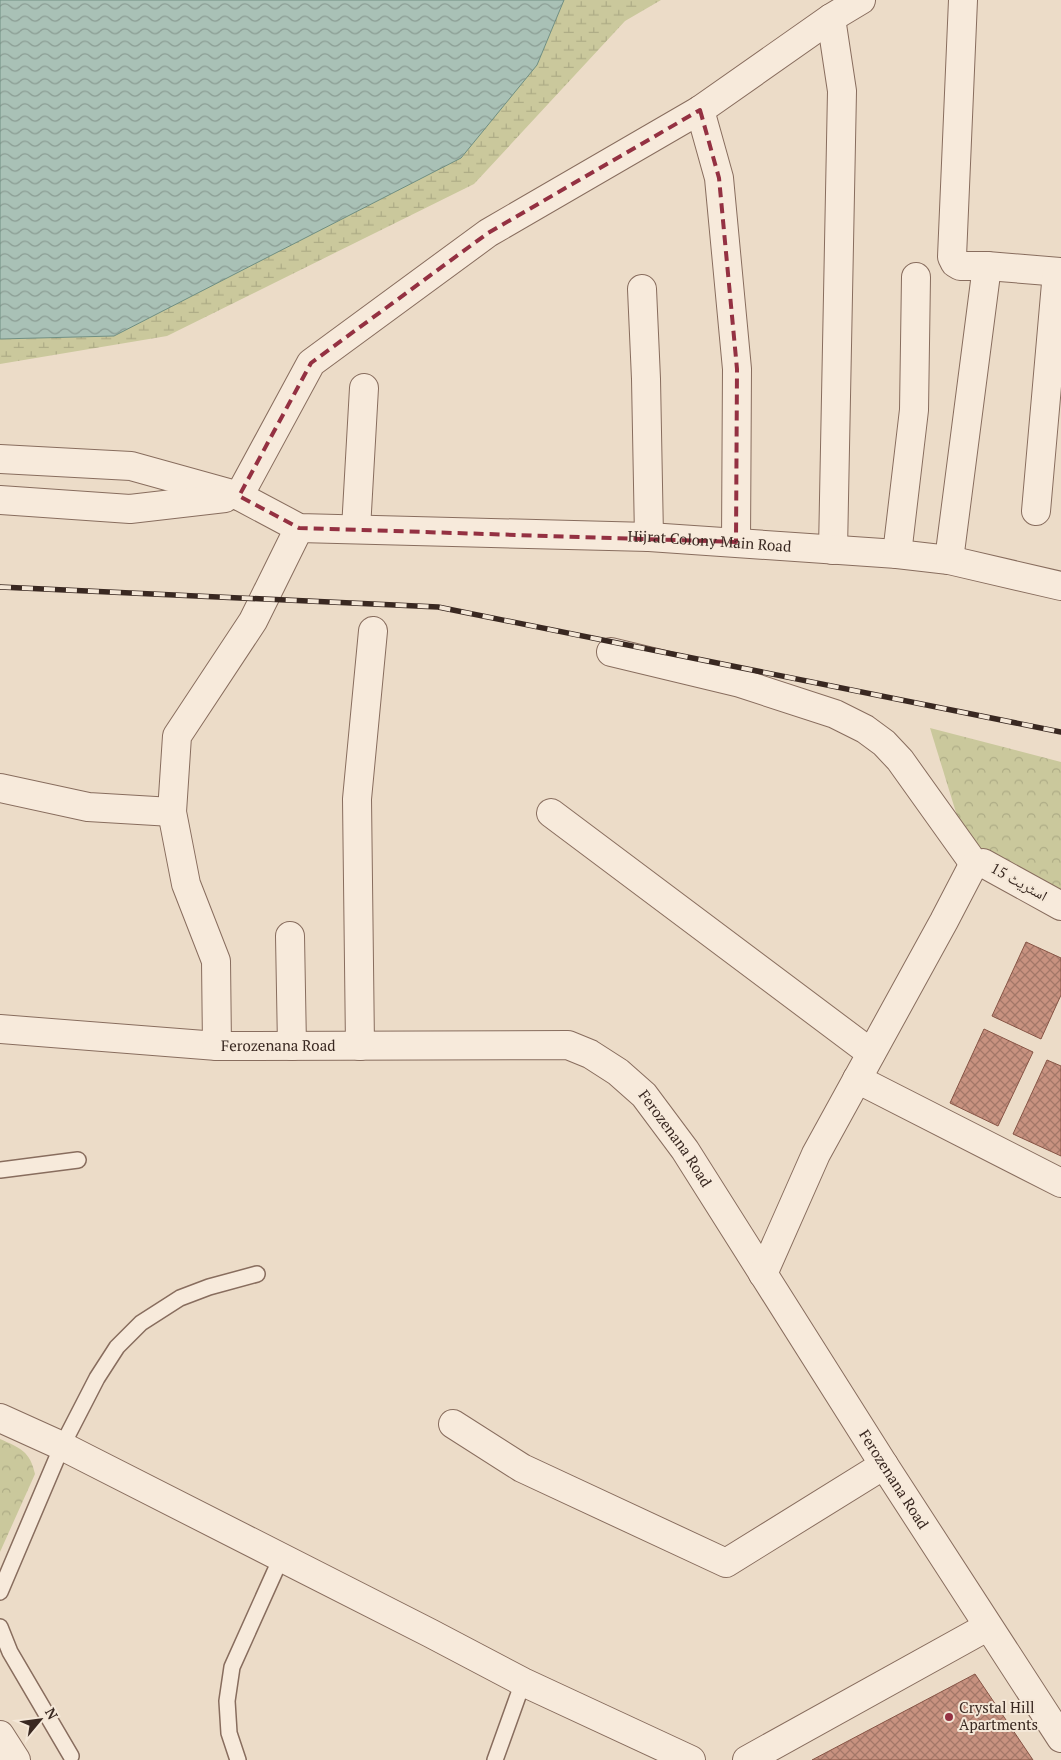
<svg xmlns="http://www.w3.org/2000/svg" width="1061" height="1760" viewBox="0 0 1061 1760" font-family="'PT Serif','Noto Naskh Arabic',serif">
<defs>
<pattern id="forest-crowns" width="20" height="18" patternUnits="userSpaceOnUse" patternTransform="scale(1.25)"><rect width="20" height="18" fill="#cac89c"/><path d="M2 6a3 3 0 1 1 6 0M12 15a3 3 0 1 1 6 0" fill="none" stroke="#aeac86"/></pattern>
<pattern id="wetland-marsh" width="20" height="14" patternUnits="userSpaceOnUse" patternTransform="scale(1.25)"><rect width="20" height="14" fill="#cac89c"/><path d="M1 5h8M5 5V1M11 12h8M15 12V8" fill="none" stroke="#aeac86"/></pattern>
<pattern id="water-waves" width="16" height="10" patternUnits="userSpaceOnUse" patternTransform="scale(1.25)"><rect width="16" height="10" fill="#a9c1b6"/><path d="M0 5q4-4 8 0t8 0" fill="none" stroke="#8b9d94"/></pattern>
<pattern id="building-cross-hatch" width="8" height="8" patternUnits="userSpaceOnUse" patternTransform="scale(1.25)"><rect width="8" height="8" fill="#c89280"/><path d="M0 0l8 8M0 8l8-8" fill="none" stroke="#a37768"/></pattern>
</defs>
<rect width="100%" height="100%" fill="#ecdcc8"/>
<!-- forest -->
<g fill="url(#forest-crowns)">
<path d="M 930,728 L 1061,762 L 1061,896 L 966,845 Z"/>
<path d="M 0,1439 C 20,1448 30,1451 35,1474 L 0,1552 Z"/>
</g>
<!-- wetland -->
<path fill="url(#wetland-marsh)" d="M 564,0 L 661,0 L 625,21 L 474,184 L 167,336 L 0,364 L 0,339 L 114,336 L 537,65 Z"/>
<!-- water -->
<path fill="url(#water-waves)" stroke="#708f82" d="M 0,0 L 564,0 L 537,65 L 461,158 L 114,336 L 0,339 Z"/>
<!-- building -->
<g fill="url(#building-cross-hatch)" stroke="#865445">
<path d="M 1026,942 L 1061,958 L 1061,995 L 1041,1039 L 992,1016 Z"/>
<path d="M 984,1029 L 1033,1052 L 998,1126 L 950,1103 Z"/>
<path d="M 1047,1060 L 1061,1066 L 1061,1156 L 1013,1134 Z"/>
<path d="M 975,1674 L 1033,1760 L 812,1760 Z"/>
</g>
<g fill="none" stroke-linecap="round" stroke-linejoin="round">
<!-- service casing -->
<g stroke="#886d5e" stroke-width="18">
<g id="service">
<path d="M 0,1170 L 78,1160"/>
<path d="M 0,1592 L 62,1446 L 97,1378 L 117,1347 L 141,1323 L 180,1298 L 209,1287 L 257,1274"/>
<path d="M 0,1627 L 10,1652 L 71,1756"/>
<path d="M 238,1760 L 229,1733 L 227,1701 L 232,1667 L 281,1558"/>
<path d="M 495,1760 L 523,1682"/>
</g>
</g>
<!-- minor casing -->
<g stroke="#886d5e" stroke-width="30">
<g id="minor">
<path d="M 963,0 L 952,257 L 955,263 L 960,266 L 987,266 L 1061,272"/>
<path d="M 831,18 L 842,91 L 833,550"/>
<path d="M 700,110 L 719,178 L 737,369 L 736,542"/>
<path d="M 642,289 L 646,379 L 649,537"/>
<path id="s1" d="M 0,459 L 131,466 L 239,496 L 299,528 L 649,537 L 897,554 L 949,560 L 1061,586"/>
<path d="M 239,496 L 311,363 L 488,233 L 700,110 L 831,18 L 861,0"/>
<path d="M 0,500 L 130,509 L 225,498"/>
<path d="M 1036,511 L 1057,272"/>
<path d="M 356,529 L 364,388"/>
<path d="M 897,554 L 914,410 L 916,277"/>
<path d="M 949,560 L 987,266"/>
<path d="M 611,652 L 740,683 L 835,714 L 865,729 L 884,743 L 900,760 L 975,865"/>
<path d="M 0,788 L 88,807 L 172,812"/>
<path d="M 551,813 L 871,1053"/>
<path d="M 290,936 L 292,1046"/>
<path id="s2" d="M 0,1029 L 217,1046 L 568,1045 L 590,1054 L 618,1072 L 644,1095 L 685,1150 L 884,1465 L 1061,1738"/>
<path d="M 217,1046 L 216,961 L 186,884 L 172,812 L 177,736 L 253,621 L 299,528"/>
<path d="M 360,1046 L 357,799 L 373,631"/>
<path d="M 857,1079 L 1061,1183"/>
<path d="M 763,1274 L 816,1154 L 944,921 L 970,871 L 975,865 L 983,863 L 1061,906"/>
<path d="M 0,1418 L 62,1446 L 430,1633 L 523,1682 L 691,1760"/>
<path d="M 453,1424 L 522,1468 L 726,1563 L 884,1465"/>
<path d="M 0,1735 L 16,1760"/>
<path d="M 747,1760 L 987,1627"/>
</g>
</g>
<!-- service -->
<use href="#service" stroke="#f7eadb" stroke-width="15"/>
<!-- minor -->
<use href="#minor" stroke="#f7eadb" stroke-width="28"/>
<!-- rail casing -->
<g stroke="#392821" stroke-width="5.5">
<path id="rail" d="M 0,587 L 438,607 L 1061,732"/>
</g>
<!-- rail -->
<use href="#rail" stroke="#f4e7d7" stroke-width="4" stroke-dasharray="11" stroke-linecap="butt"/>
</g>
<!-- marked area -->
<path fill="none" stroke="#943142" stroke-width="4" stroke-dasharray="10 6" stroke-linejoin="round" d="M 700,110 L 719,178 L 737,369 L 736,542 L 299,528 L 239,496 L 311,363 L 488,233 Z"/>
<!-- markers -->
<circle fill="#943142" stroke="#f4e7d7" stroke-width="2" cx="949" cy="1717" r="5"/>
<g text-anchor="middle" stroke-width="4" stroke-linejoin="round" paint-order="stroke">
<!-- street labels -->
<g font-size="15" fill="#392821" stroke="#f4e7d7">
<text dy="5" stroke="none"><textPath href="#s1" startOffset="722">Hijrat Colony Main Road</textPath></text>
<text transform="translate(1019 882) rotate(29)" y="5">اسٹریٹ 15</text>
<text dy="5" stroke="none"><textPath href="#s2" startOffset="279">Ferozenana Road</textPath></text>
<text dy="5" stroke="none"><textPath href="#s2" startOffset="714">Ferozenana Road</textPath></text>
<text dy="5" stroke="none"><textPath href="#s2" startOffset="1119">Ferozenana Road</textPath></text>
</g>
<!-- poi labels -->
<g font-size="15" fill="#392821" stroke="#f4e7d7" text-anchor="start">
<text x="959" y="1713">Crystal Hill<tspan x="959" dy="17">Apartments</tspan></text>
</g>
</g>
<!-- north arrow -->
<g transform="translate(40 1720) rotate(61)" stroke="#f4e7d7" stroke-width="4" paint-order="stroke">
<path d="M0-4L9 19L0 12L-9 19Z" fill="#392821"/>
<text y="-8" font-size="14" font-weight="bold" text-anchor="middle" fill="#392821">N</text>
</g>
</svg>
